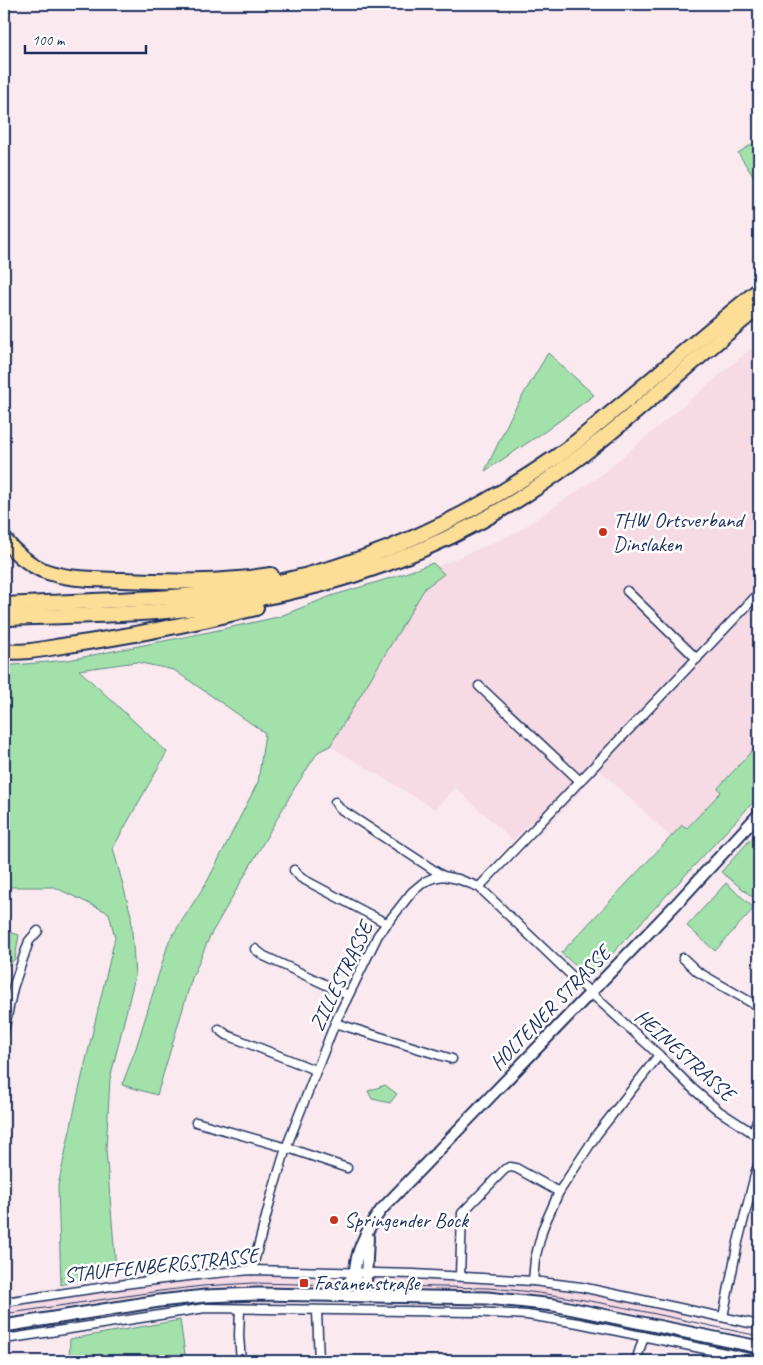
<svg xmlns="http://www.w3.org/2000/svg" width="763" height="1365" viewBox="0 0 763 1365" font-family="Caveat,sans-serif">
<rect width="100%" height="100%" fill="#fae9ef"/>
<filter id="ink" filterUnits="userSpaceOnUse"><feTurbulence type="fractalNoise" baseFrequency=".02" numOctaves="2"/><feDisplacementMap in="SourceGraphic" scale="10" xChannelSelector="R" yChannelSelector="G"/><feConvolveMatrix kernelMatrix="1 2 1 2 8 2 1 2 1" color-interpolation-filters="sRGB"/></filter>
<g filter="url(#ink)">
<!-- built -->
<g fill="#f6dae4">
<path d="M 759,342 L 759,743 L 718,787 L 722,791 L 686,828 L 682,825 L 671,837 L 600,770 L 541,833 L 530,822 L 513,841 L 455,787 L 435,809 L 330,746 L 425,587 L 444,574 L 436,567 L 516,533 L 601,475 Z"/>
<path d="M 276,1273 L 328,1274 L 329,1277 L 514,1283 L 584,1292 L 683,1312 L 680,1322 L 582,1302 L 487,1291 L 328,1287 L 254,1287 L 203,1289 L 153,1294 L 4,1317 L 4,1306 L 203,1278 Z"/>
</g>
<!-- green -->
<g fill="#a2e1aa" stroke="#5e8884">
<path d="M 759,140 L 759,185 L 738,153 Z"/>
<path d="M 548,353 L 594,395 L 547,430 L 485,471 L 513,412 Z"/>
<path d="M 433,563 L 444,574 L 425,588 L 330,746 L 318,752 L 294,789 L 210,936 L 192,978 L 157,1095 L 122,1085 L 136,1048 L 169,941 L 208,880 L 258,782 L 265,733 L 174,670 L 136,662 L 79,670 L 167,752 L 113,848 L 131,915 L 135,976 L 110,1079 L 106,1149 L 116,1269 L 61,1285 L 58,1186 L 77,1098 L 115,938 L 109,913 L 54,887 L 4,887 L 4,666 L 68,660 L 209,632 L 278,617 L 331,596 L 397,576 Z"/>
<path d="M 759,743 L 759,796 L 598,969 L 589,973 L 578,968 L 561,953 L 682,825 L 687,828 L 721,792 L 718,788 Z"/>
<path d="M 759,830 L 759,902 L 721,872 Z"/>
<path d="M 726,883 L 754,908 L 715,951 L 687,926 Z"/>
<path d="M 4,930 L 19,935 L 15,959 L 4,969 Z"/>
<path d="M 385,1085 L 397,1094 L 390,1103 L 372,1099 L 368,1091 Z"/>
<path d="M 180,1320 L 186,1361 L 69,1361 L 70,1339 Z"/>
</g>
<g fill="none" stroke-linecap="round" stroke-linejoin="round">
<!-- minor casing -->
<g stroke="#1b2f5e" stroke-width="11">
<g id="minor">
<path d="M 627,591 L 697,659"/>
<path d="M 479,686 L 580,781"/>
<path d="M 335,802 L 339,808 L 443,876"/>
<path d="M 294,870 L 301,878 L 386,923"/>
<path d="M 479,887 L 759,593"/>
<path d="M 255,949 L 264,956 L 348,995"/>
<path d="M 683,958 L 698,972 L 759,1007"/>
<path d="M 335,1023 L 452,1059"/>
<path d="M 219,1029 L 227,1035 L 315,1070"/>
<path d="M 4,1031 L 13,988 L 29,941 L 38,931"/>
<path d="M 196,1122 L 294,1150 L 347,1168"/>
<path d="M 752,1133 L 759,1117"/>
<path d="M 252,1270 L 272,1194 L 286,1148 L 335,1023 L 378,935 L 412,892 L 424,882 L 433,878 L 443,876 L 458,879 L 479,887 L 570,974 L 659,1055 L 693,1089 L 719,1111 L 759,1137"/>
<path d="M 460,1276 L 462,1213 L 505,1169 L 510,1167 L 516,1168 L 559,1192"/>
<path d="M 533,1281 L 535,1259 L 543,1228 L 559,1192 L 597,1134 L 659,1055"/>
<path d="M 4,1302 C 86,1290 169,1276 252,1270 L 414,1274 L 533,1281 L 581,1287 L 759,1325"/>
<path d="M 240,1309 L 239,1336 L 241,1361"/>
<path d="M 317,1311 L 319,1361"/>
<path d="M 723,1317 L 738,1242 L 756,1171 L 759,1164"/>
<path d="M 4,1338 L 5,1339 L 205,1308 L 474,1312 L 527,1315 L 578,1323 L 759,1360"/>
<path d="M 4,1361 L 5,1339"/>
<path d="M 636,1361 L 644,1336"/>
</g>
</g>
<!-- tertiary casing -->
<g stroke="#1b2f5e" stroke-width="14">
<g id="tertiary">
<path d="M 335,1296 L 347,1285 L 355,1273"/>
<path d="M 361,1296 C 359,1289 355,1281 355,1273 C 355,1250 368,1228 381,1210 L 680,900 L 759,814"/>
<path d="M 361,1296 L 366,1280 L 368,1237"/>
</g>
</g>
<!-- secondary casing -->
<g stroke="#1b2f5e" stroke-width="15">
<path id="secondary" d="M 4,1326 L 159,1301 L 205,1296 L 258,1294 L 487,1298 L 554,1305 L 759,1347"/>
</g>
<!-- motorway casing -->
<g stroke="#1b2f5e" stroke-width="18">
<g id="motorway">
<path d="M 4,539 C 14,552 27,563 42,570 C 67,580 96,579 122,580 C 171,582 222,583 271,575"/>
<path d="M 4,605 C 72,601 140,601 207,594 C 334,580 451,530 556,457 C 579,441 600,422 622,404 C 668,366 712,327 759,290"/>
<path d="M 4,618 C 73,615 143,616 211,606 C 320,592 424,558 517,500 C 605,446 679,371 759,307"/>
<path d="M 4,651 C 24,654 48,648 68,645 C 132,636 194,623 256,608"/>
</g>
</g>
<!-- minor -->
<use href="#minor" stroke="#fff" stroke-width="8"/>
<!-- tertiary -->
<use href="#tertiary" stroke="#fff" stroke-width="10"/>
<!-- secondary -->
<use href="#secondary" stroke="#fff" stroke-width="11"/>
<!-- motorway -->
<use href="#motorway" stroke="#fdde96" stroke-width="14"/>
<!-- tram -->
<path stroke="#1b2f5e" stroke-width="1" d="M 4,1314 L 160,1291 L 203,1286 L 253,1283 L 488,1288 C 580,1294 669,1318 759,1336"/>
</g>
</g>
<!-- markers -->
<g fill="#c8321e" stroke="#fff" stroke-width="2">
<circle cx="603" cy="532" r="5"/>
<circle cx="334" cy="1220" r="5"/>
<rect x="299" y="1278" width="10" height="10" rx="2.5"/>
</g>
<g text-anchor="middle" stroke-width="5" stroke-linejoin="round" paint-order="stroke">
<!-- poi labels -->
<g font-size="21" fill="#1b2f5e" stroke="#fff" text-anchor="start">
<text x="613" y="527">THW Ortsverband<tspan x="613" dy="24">Dinslaken</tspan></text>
<text x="344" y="1227">Springender Bock</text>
<text x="314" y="1290">Fasanenstraße</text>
</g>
<!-- street labels -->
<g font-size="21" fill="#1b2f5e" stroke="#fff">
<text transform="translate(341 976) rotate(-64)" y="7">ZILLESTRASSE</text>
<text transform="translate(550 1008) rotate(-46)" y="7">HOLTENER STRASSE</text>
<text transform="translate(685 1055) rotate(42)" y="7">HEINESTRASSE</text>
<text transform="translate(161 1265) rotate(-6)" y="7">STAUFFENBERGSTRASSE</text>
</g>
</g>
<!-- margin -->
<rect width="763" height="1365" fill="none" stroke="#fff" stroke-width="20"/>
<rect x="10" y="10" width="743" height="1345" fill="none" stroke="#1b2f5e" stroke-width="2" filter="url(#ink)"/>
<!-- scale -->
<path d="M25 45v8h121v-8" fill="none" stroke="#1b2f5e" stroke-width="2.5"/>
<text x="32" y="45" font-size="15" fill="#1b2f5e" stroke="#ffffff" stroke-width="4" paint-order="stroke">100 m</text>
</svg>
